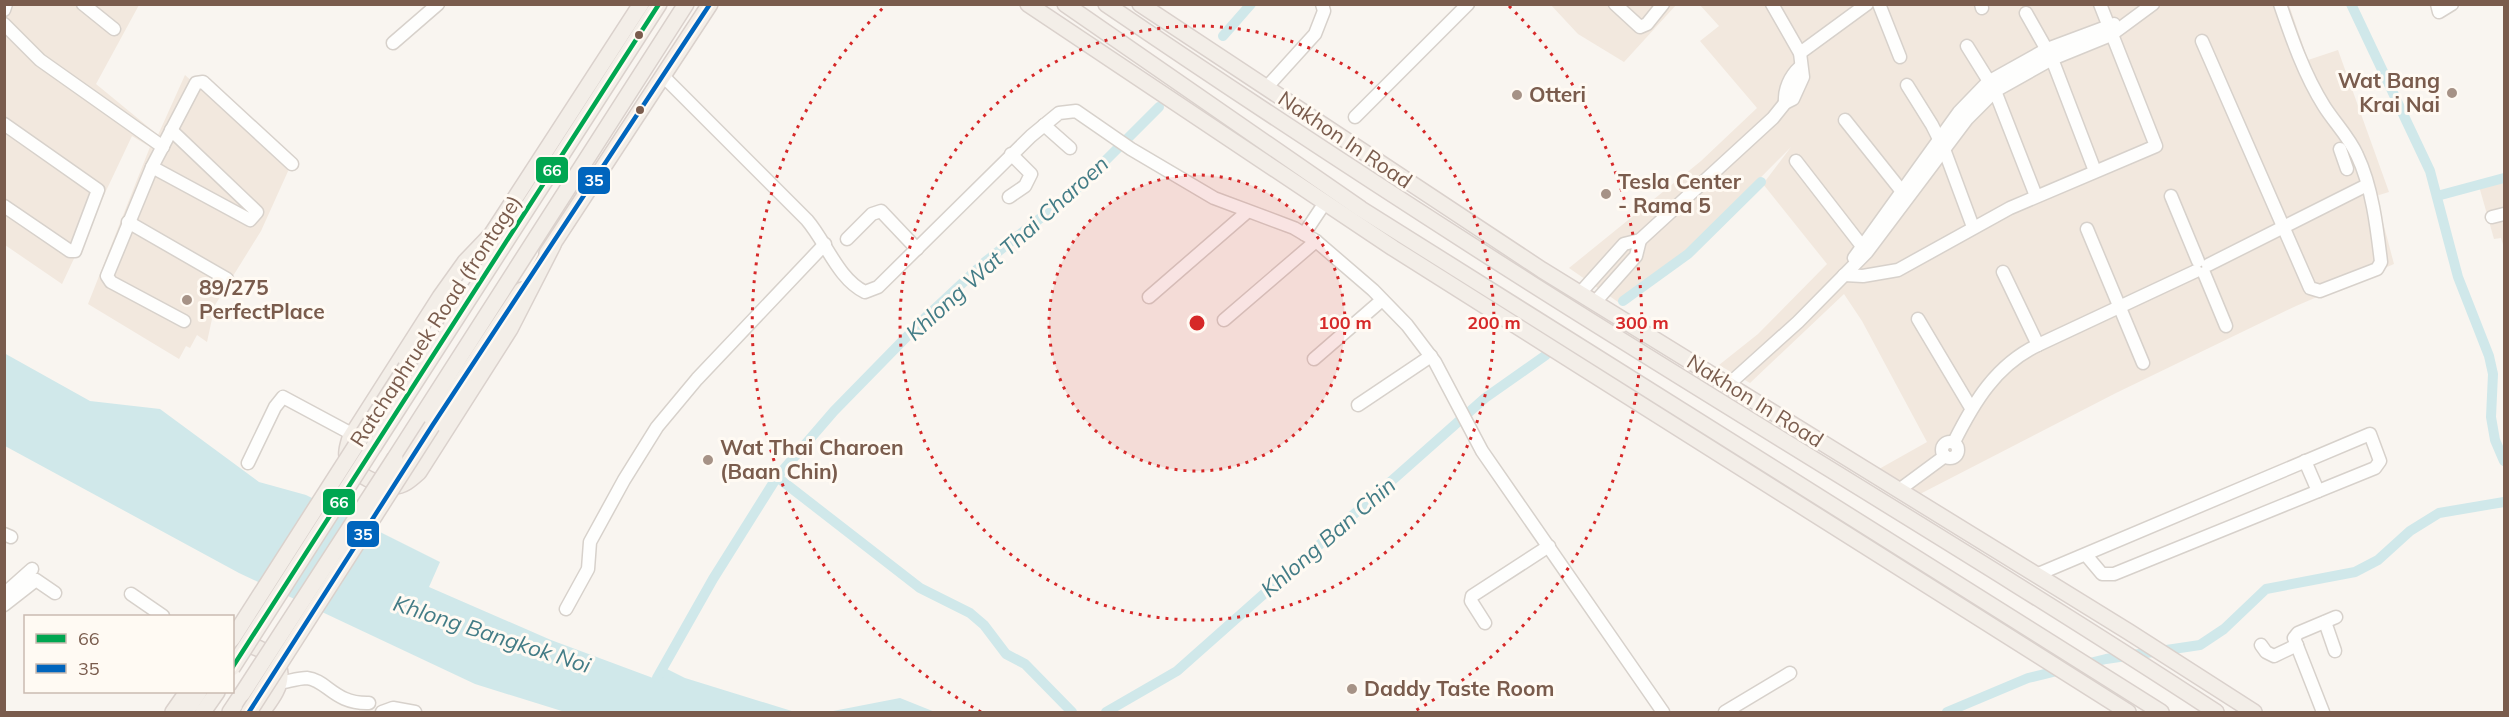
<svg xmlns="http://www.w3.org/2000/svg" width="2509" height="717" viewBox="0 0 2509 717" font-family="Mulish,sans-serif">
<rect width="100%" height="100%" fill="#f9f5f0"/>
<!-- residential -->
<g fill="#f2e8de">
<path d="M 1699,4 L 2289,5 L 2308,60 L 2338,50 L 2389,192 L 2376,196 L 2394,264 L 2296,306 L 2116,393 L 1920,494 L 1879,469 L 1927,442 L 1862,321 L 1844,294 L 1750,383 L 1719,365 L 1758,334 L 1827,264 L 1763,184 L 1791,147 L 1683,256 L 1618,302 L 1569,268 L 1701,161 L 1757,108 L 1700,41 L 1719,26 Z"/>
<path d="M 4,5 L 139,5 L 96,84 L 158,135 L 185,75 L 289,169 L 261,231 L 215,305 L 207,342 L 197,335 L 190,348 L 186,346 L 179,359 L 88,304 L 150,147 L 132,136 L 62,284 L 5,245 Z"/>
<path d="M 1551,5 L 1676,5 L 1624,62 L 1578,34 Z"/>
<path d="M 2504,180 L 2504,248 L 2501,238 L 2494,239 L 2479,186 Z"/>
</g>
<!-- water -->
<g fill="#d0e8ea">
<path d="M 4,353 L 90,401 L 160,409 L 259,482 L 306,495 L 440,562 L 429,587 L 551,640 L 653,678 L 661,666 L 685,678 L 795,712 L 565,712 L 475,684 L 239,573 L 5,446 Z"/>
<path d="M 900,698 L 935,712 L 828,712 Z"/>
</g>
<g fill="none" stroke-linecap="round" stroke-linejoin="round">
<!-- canal -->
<g stroke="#d0e8ea" stroke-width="10">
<path d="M 2351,4 L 2430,171 L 2458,277 L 2489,356 L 2493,374 L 2491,417 L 2495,440 L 2504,461"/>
<path d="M 1223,36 L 1251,4"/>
<path d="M 2437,196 L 2504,178"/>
<path d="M 1623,301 L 1688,254 L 1761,182"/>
<path d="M 777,477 L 920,588 L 970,613 L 984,625 L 1006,654 L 1025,664 L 1072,712"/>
<path d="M 657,678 L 713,579 L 777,477 L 834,411 L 925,318 L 985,262 L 1076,190 L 1159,107"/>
<path d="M 1106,712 L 1177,671 L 1485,398 L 1546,355"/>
<path d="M 1947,712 L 2028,678 L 2106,659 L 2200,645 L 2224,629 L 2266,589 L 2355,572 L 2378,560 L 2410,531 L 2439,513 L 2504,502"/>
</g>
<!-- minor casing -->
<g stroke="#d7d1cb" stroke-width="15">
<g id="minor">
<path d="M 83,4 L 114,29"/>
<path d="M 1615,4 L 1640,27 L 1647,24 L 1663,4"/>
<path d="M 1879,4 L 1900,57"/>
<path d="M 1981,4 L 1982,8"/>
<path d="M 2437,4 L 2439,12 L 2452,4"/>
<path d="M 4,10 L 6,4"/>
<path d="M 2026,13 L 2052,59 L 2095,171"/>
<path d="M 4,24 L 40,60 L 163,147"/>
<path d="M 2202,41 L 2310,288 L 2320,291 L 2377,269 L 2381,262 C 2377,228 2372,186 2357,155 C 2349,137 2334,122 2324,106 C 2304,74 2292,39 2280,4"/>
<path d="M 393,43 L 438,4"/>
<path d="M 1967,46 L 1995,91 L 2036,196"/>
<path d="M 1800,53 L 1867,4"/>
<path d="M 664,77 L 807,220 C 826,242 838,279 865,292 L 878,287 L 1031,136 L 1059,113 L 1076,111 L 1131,149 L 1214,198 L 1294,228 L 1316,241 L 1373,290 L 1407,325 L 1435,362 L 1482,451 L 1663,712"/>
<path d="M 1907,85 L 1932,125 L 1944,149 L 1973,227"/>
<path d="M 1266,88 L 1315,34 L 1324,11 L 1322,4"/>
<path d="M 1785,103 C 1784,89 1790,76 1800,67"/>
<path d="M 1355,117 L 1468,4"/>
<path d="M 1845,120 L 1904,194"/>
<path d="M 4,124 L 98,190 L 75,251 L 70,251 L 4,206"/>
<path d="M 1044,125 L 1070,148"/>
<path d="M 2340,149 L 2347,169"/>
<path d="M 1796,161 L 1865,250"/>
<path d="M 152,167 L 250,220 L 257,212 L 171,130"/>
<path d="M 2171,196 L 2198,261"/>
<path d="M 1009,197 L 1025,186 L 1031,174 L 1011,154"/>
<path d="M 2492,217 L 2504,214"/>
<path d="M 128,222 L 227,279"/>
<path d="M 2087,229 L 2143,363"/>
<path d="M 1304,234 L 1324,204"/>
<path d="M 847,239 L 872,214 L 881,211 L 917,249"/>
<path d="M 1854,258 L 1959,112 L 1988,82 L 2047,49 L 2114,24"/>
<path d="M 2208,265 L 2367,185"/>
<path d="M 2003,272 L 2038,345"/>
<path d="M 2204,273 L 2226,326"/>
<path d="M 1844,275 L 1863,276 L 1898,270 L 2010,208 L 2156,146 L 2100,4"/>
<path d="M 1581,292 L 1624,244 L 1640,240 L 1773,118 L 1785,103 L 1793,99 L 1803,77 L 1800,53 L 1772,4"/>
<path d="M 1149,297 L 1247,212"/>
<path d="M 1596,301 L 1636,256 L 1640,240"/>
<path d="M 1918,319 L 1971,408"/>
<path d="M 1224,320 L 1316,241"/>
<path d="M 184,321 L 111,282 L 107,276 L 152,167 L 196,83 L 203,82 L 292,164"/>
<path d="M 1314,359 L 1382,300"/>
<path d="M 1729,384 L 1798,322 L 1867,252 L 1967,119 L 1995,91 L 2052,59 L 2111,35 L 2153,4"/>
<path d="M 1358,405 L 1431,356"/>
<circle cx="1950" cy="450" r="8"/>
<path d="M 1954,442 C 1974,402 1996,365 2038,345 L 2196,271"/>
<path d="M 2305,461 L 2318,491"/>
<path d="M 248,463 L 275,407 L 283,397 L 352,434"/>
<path d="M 1899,490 L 1945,456"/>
<path d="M 4,534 L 11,537"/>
<path d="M 2036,575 L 2370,434 L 2380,461 L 2375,468 L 2114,574 L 2102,574 L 2086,555"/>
<path d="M 4,594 L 32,569"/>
<path d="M 131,594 L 163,616"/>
<path d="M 4,605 L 36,580 L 55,593"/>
<path d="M 566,609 L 588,569 L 590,542 L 624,480 L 657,427 L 697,379 L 825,244"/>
<path d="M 2325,622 L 2335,651"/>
<path d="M 1485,623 L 1471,601 L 1472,596 L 1549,546"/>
<path d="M 2261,645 L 2266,652 L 2274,656 L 2297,645"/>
<path d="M 278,683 C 287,682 298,678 307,678 C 327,680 334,704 369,703"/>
<path d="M 382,712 L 393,708 L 415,712"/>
<path d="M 1725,712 L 1790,673"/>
<path d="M 2323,712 L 2294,638 L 2298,633 L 2336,617"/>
</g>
</g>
<!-- major casing -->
<g stroke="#dad1cc" stroke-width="18">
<g id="major">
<path d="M 1028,4 L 1393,248 L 2128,712"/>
<path d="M 1065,4 L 1361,209 L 2161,712"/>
<path d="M 1106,4 C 1247,100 1389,193 1532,284 C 1759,428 1991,565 2216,712"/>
<path d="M 1140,4 L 1542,270 L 2129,632 L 2254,712"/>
<path d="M 489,237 L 465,262 L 440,297 L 350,438 C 348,445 345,454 348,461 C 353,474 381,487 394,486 C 404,486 411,479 419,472 L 510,329 L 553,245"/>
<path d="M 484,246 L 641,4"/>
<path d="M 547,253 L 710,4"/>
<path d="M 432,426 L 522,290"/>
<path d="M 374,446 L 659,4"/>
<path d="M 395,458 L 686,4"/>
<path d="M 232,644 C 250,642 279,653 280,674 C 281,688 269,702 262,712"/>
<path d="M 173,712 L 187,692"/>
<path d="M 186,712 L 199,692"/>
<path d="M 203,712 L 217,692"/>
<path d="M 230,712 L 242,694"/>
</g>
</g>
<!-- minor -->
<use href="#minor" stroke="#fefefd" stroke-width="12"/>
<!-- major -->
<use href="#major" stroke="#f3eee8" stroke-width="15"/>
<!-- major-bridge casing -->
<g stroke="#dad1cc" stroke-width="18" stroke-linecap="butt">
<g id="major-bridge">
<path d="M 232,639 L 406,367"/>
<path d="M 232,668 L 374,446"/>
<path d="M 242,694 L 395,458"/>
<path d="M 249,712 L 432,426"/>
</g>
</g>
<!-- major-bridge -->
<use href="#major-bridge" stroke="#f3eee8" stroke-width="15"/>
<!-- bus-1 casing -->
<g stroke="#fffaf3" stroke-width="9">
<path id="bus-1" d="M 232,668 L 659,4"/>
</g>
<!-- bus-2 casing -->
<g stroke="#fffaf3" stroke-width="9">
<path id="bus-2" d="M 249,712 L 432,426 L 710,4"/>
</g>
<!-- bus-1 -->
<use href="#bus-1" stroke="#00a651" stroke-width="4.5"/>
<!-- bus-2 -->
<use href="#bus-2" stroke="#0065bd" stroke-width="4.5"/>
</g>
<!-- distance rings -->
<circle cx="1197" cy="323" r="148" fill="#d62828" fill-opacity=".12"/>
<g fill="none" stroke="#d62828" stroke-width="3" stroke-dasharray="3 6">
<circle cx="1197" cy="323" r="148"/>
<circle cx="1197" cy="323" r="297"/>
<path d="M981 712A445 445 0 0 1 885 6M1509 6A445 445 0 0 1 1413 712"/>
</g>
<!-- markers -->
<g fill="#7a5c4d" stroke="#fffaf3" stroke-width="2">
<circle cx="639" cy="35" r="5"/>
<circle cx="640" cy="110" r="5"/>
</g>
<g fill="#a69286" stroke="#fffaf3" stroke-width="2">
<circle cx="2452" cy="93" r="6"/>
<circle cx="1517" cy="95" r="6"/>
<circle cx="1606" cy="194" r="6"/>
<circle cx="187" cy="300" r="6"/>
<circle cx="708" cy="460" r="6"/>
<circle cx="1352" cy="689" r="6"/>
</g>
<g text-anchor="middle" stroke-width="6" stroke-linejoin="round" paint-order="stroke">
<!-- poi labels -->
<g font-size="21" font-weight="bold" fill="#7a5c4d" stroke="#fffaf3" text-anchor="start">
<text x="2440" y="88" text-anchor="end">Wat Bang<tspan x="2440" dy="24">Krai Nai</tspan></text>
<text x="1529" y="102">Otteri</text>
<text x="1618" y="189">Tesla Center<tspan x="1618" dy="24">- Rama 5</tspan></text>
<text x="199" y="295">89/275<tspan x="199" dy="24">PerfectPlace</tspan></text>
<text x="720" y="455">Wat Thai Charoen<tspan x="720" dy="24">(Baan Chin)</tspan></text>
<text x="1364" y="696">Daddy Taste Room</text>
</g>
<!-- street labels -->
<g font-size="21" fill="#7a5c4d" stroke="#fffaf3">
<text transform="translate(1345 140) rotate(34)" y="7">Nakhon In Road</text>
<text transform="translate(436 321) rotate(-57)" y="7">Ratchaphruek Road (frontage)</text>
<text transform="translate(1755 401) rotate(32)" y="7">Nakhon In Road</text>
</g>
<!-- water labels -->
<g font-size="22" font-style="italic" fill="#437c86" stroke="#fffaf3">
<text transform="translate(1007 248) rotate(-42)" y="8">Khlong Wat Thai Charoen</text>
<text transform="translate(1328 537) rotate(-41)" y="8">Khlong Ban Chin</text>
<text transform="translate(492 634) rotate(18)" y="8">Khlong Bangkok Noi</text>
</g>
</g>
<circle cx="1197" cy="323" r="9" fill="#d62828" stroke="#fffaf3" stroke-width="3"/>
<g font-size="18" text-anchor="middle" font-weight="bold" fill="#d62828" stroke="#fffaf3" stroke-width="6" stroke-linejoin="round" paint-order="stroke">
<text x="1345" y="329">100 m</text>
<text x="1494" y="329">200 m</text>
<text x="1642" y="329">300 m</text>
</g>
<g stroke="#fffaf3" stroke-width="2">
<rect x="535" y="156" width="34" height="28" rx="6" fill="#00a651"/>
<rect x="577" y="166" width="34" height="29" rx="6" fill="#0065bd"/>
<rect x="322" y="488" width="34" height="28" rx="6" fill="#00a651"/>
<rect x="346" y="520" width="34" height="28" rx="6" fill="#0065bd"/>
</g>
<g font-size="16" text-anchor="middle" font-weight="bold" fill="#fff">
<text x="552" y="176">66</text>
<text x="594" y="186">35</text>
<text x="339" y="508">66</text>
<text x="363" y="540">35</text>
</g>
<!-- border -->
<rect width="2509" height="717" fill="none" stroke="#7a5c4d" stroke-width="12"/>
<!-- legend -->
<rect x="24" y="615" width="210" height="78" fill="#fffaf3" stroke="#cabbb1" stroke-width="1.5"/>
<rect x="36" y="634" width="30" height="9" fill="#00a651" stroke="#cabbb1" stroke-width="1.5"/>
<text x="78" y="645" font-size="18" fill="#7a5c4d">66</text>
<rect x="36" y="664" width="30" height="9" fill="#0065bd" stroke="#cabbb1" stroke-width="1.5"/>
<text x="78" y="675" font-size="18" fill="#7a5c4d">35</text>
</svg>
